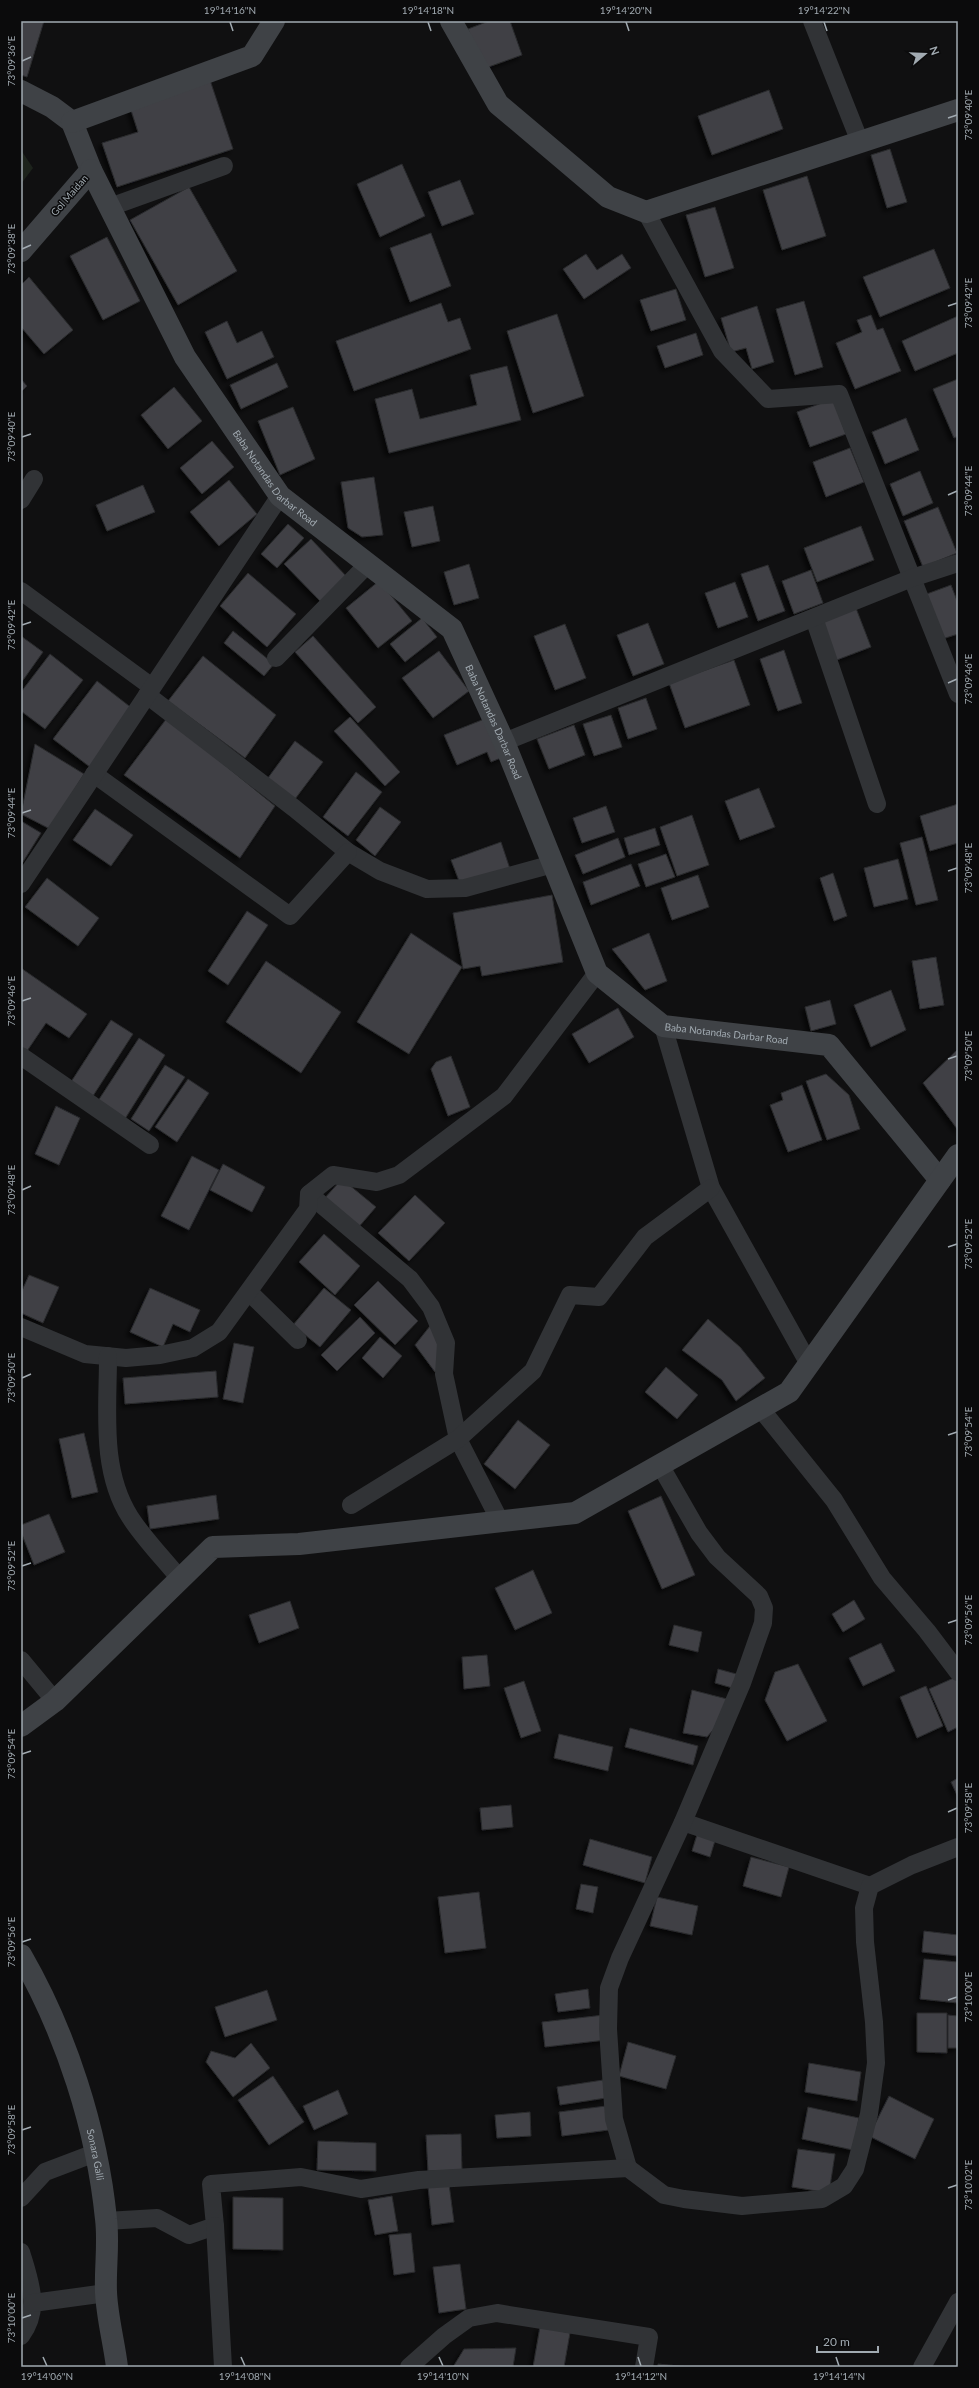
<svg xmlns="http://www.w3.org/2000/svg" width="979" height="2388" viewBox="0 0 979 2388" font-family="Lato,sans-serif">
<defs>
<filter id="shadow"><feDropShadow dx="-3.5" dy="3.5" stdDeviation="2" flood-color="#0009"/></filter>
</defs>
<rect width="100%" height="100%" fill="#101011"/>
<!-- green -->
<path fill="#1d231c" d="M 21,150 L 33,168 L 21,184 Z"/>
<!-- building -->
<g fill="#3f4144" stroke="#2a2a2d" filter="url(#shadow)">
<path d="M 21,21 L 44,21 L 27,77 L 21,75 Z"/>
<path d="M 489,21 L 510,21 L 522,55 L 483,69 L 468,29 Z"/>
<path d="M 210,80 L 233,149 L 117,187 L 102,143 L 138,132 L 130,107 Z"/>
<path d="M 769,90 L 783,129 L 712,155 L 698,116 Z"/>
<path d="M 890,149 L 907,202 L 887,208 L 871,155 Z"/>
<path d="M 402,164 L 425,216 L 380,237 L 357,184 Z"/>
<path d="M 807,176 L 826,236 L 782,250 L 763,190 Z"/>
<path d="M 460,180 L 474,214 L 442,226 L 428,192 Z"/>
<path d="M 189,187 L 237,271 L 178,305 L 130,220 Z"/>
<path d="M 715,207 L 734,268 L 705,277 L 686,215 Z"/>
<path d="M 431,233 L 451,286 L 410,302 L 390,248 Z"/>
<path d="M 107,237 L 140,301 L 103,320 L 70,256 Z"/>
<path d="M 934,249 L 950,288 L 880,317 L 863,277 Z"/>
<path d="M 586,254 L 597,270 L 622,254 L 631,268 L 584,299 L 563,269 Z"/>
<path d="M 29,277 L 73,330 L 44,354 L 21,327 L 21,285 Z"/>
<path d="M 676,289 L 686,320 L 651,331 L 640,300 Z"/>
<path d="M 804,301 L 823,367 L 795,375 L 776,309 Z"/>
<path d="M 441,303 L 448,322 L 460,318 L 471,349 L 354,391 L 336,341 Z"/>
<path d="M 757,306 L 774,362 L 752,369 L 746,348 L 731,352 L 721,318 Z"/>
<path d="M 557,314 L 584,396 L 533,413 L 507,331 Z"/>
<path d="M 871,315 L 877,330 L 883,328 L 901,371 L 855,389 L 836,343 L 862,332 L 857,320 Z"/>
<path d="M 958,316 L 958,353 L 915,371 L 902,341 Z"/>
<path d="M 227,321 L 237,343 L 262,331 L 274,357 L 227,379 L 205,332 Z"/>
<path d="M 696,333 L 703,355 L 665,368 L 657,346 Z"/>
<path d="M 277,363 L 288,387 L 241,409 L 230,385 Z"/>
<path d="M 507,366 L 521,420 L 389,453 L 375,399 L 412,389 L 420,419 L 477,405 L 470,375 Z"/>
<path d="M 21,379 L 27,386 L 21,392 Z"/>
<path d="M 958,379 L 958,436 L 954,438 L 933,389 Z"/>
<path d="M 174,387 L 202,421 L 168,449 L 141,415 Z"/>
<path d="M 833,399 L 846,434 L 810,447 L 797,412 Z"/>
<path d="M 293,407 L 315,459 L 280,475 L 258,421 Z"/>
<path d="M 906,418 L 919,450 L 885,464 L 872,432 Z"/>
<path d="M 212,441 L 234,467 L 202,494 L 180,468 Z"/>
<path d="M 850,448 L 864,482 L 826,497 L 813,462 Z"/>
<path d="M 920,471 L 933,503 L 903,516 L 890,484 Z"/>
<path d="M 374,477 L 383,535 L 362,537 L 348,528 L 341,482 Z"/>
<path d="M 229,480 L 257,514 L 219,546 L 190,512 Z"/>
<path d="M 143,485 L 155,512 L 107,531 L 96,505 Z"/>
<path d="M 433,506 L 440,541 L 412,547 L 404,512 Z"/>
<path d="M 938,507 L 957,553 L 923,567 L 904,521 Z"/>
<path d="M 288,524 L 304,538 L 277,568 L 261,554 Z"/>
<path d="M 861,526 L 874,560 L 817,582 L 804,548 Z"/>
<path d="M 311,539 L 348,578 L 322,603 L 284,564 Z"/>
<path d="M 469,564 L 479,598 L 454,605 L 444,572 Z"/>
<path d="M 768,565 L 785,611 L 758,621 L 741,574 Z"/>
<path d="M 811,570 L 823,603 L 794,614 L 782,581 Z"/>
<path d="M 248,573 L 296,614 L 267,647 L 220,606 Z"/>
<path d="M 379,581 L 412,621 L 378,648 L 346,608 Z"/>
<path d="M 735,582 L 748,617 L 718,628 L 705,593 Z"/>
<path d="M 951,585 L 958,603 L 958,634 L 939,640 L 924,595 Z"/>
<path d="M 854,603 L 871,647 L 834,661 L 817,617 Z"/>
<path d="M 422,618 L 437,637 L 405,662 L 390,644 Z"/>
<path d="M 648,623 L 664,664 L 633,676 L 617,635 Z"/>
<path d="M 565,624 L 586,678 L 555,690 L 534,636 Z"/>
<path d="M 233,631 L 274,664 L 264,676 L 224,643 Z"/>
<path d="M 21,636 L 43,652 L 21,683 Z"/>
<path d="M 313,636 L 376,707 L 358,723 L 295,652 Z"/>
<path d="M 784,650 L 802,703 L 778,711 L 760,659 Z"/>
<path d="M 439,651 L 469,691 L 433,718 L 402,678 Z"/>
<path d="M 50,654 L 83,680 L 45,729 L 21,711 L 21,692 Z"/>
<path d="M 203,656 L 276,715 L 245,758 L 168,701 Z"/>
<path d="M 734,660 L 750,705 L 685,728 L 669,683 Z"/>
<path d="M 97,681 L 133,709 L 90,767 L 53,739 Z"/>
<path d="M 646,698 L 657,729 L 628,739 L 618,708 Z"/>
<path d="M 611,715 L 622,747 L 594,756 L 583,724 Z"/>
<path d="M 350,717 L 400,772 L 385,786 L 334,731 Z"/>
<path d="M 167,718 L 275,806 L 240,858 L 124,775 Z"/>
<path d="M 487,718 L 508,755 L 491,762 L 487,752 L 457,765 L 444,735 Z"/>
<path d="M 574,725 L 585,755 L 549,769 L 537,739 Z"/>
<path d="M 295,741 L 323,762 L 292,803 L 265,782 Z"/>
<path d="M 35,744 L 84,774 L 50,829 L 21,814 Z"/>
<path d="M 356,772 L 382,792 L 348,836 L 323,817 Z"/>
<path d="M 759,788 L 775,827 L 740,840 L 725,801 Z"/>
<path d="M 958,804 L 958,843 L 930,851 L 920,816 Z"/>
<path d="M 606,806 L 615,832 L 582,843 L 573,818 Z"/>
<path d="M 380,807 L 401,822 L 375,856 L 356,840 Z"/>
<path d="M 95,809 L 133,835 L 111,866 L 73,840 Z"/>
<path d="M 692,815 L 709,865 L 677,876 L 660,827 Z"/>
<path d="M 21,821 L 41,833 L 21,865 Z"/>
<path d="M 655,828 L 660,845 L 629,855 L 624,838 Z"/>
<path d="M 922,837 L 938,900 L 916,905 L 900,843 Z"/>
<path d="M 618,838 L 625,857 L 583,874 L 575,855 Z"/>
<path d="M 501,842 L 510,869 L 461,886 L 451,860 Z"/>
<path d="M 666,854 L 675,877 L 646,887 L 638,864 Z"/>
<path d="M 898,859 L 908,899 L 874,907 L 864,868 Z"/>
<path d="M 631,864 L 640,886 L 591,905 L 583,882 Z"/>
<path d="M 833,873 L 847,916 L 834,921 L 820,878 Z"/>
<path d="M 698,875 L 709,907 L 672,920 L 661,888 Z"/>
<path d="M 47,878 L 99,918 L 78,946 L 25,907 Z"/>
<path d="M 552,895 L 563,962 L 482,976 L 480,966 L 463,969 L 453,913 Z"/>
<path d="M 247,911 L 268,925 L 228,985 L 208,971 Z"/>
<path d="M 411,933 L 462,967 L 409,1054 L 357,1022 Z"/>
<path d="M 649,933 L 667,981 L 645,990 L 612,949 Z"/>
<path d="M 936,957 L 944,1005 L 920,1009 L 912,961 Z"/>
<path d="M 266,961 L 341,1012 L 301,1073 L 226,1022 Z"/>
<path d="M 21,968 L 87,1014 L 69,1038 L 46,1023 L 25,1054 L 21,1052 Z"/>
<path d="M 891,990 L 906,1030 L 871,1047 L 854,1005 Z"/>
<path d="M 830,1000 L 836,1024 L 811,1031 L 805,1007 Z"/>
<path d="M 618,1008 L 634,1037 L 589,1063 L 572,1034 Z"/>
<path d="M 111,1020 L 133,1034 L 91,1099 L 69,1085 Z"/>
<path d="M 139,1038 L 165,1055 L 123,1122 L 96,1104 Z"/>
<path d="M 958,1049 L 958,1130 L 923,1083 Z"/>
<path d="M 451,1056 L 470,1107 L 448,1116 L 431,1069 L 436,1062 Z"/>
<path d="M 165,1065 L 185,1077 L 149,1131 L 131,1119 Z"/>
<path d="M 826,1074 L 849,1095 L 860,1129 L 827,1140 L 806,1081 Z"/>
<path d="M 188,1079 L 209,1093 L 177,1142 L 155,1127 Z"/>
<path d="M 802,1085 L 822,1140 L 788,1152 L 770,1105 L 783,1100 L 781,1093 Z"/>
<path d="M 56,1106 L 80,1118 L 59,1165 L 35,1154 Z"/>
<path d="M 192,1156 L 219,1170 L 189,1230 L 161,1216 Z"/>
<path d="M 223,1164 L 265,1187 L 252,1212 L 210,1190 Z"/>
<path d="M 342,1179 L 376,1207 L 357,1229 L 323,1200 Z"/>
<path d="M 415,1195 L 445,1223 L 409,1261 L 378,1233 Z"/>
<path d="M 324,1234 L 360,1266 L 335,1295 L 299,1262 Z"/>
<path d="M 29,1275 L 59,1287 L 43,1323 L 21,1313 L 21,1293 Z"/>
<path d="M 378,1281 L 418,1321 L 395,1345 L 354,1305 Z"/>
<path d="M 150,1288 L 200,1310 L 190,1332 L 173,1324 L 163,1347 L 130,1332 Z"/>
<path d="M 324,1288 L 351,1310 L 320,1347 L 293,1325 Z"/>
<path d="M 360,1317 L 375,1333 L 337,1371 L 321,1355 Z"/>
<path d="M 708,1319 L 740,1347 L 765,1378 L 736,1401 L 722,1380 L 682,1350 Z"/>
<path d="M 430,1326 L 444,1339 L 443,1364 L 435,1372 L 415,1345 Z"/>
<path d="M 380,1337 L 402,1356 L 383,1378 L 362,1358 Z"/>
<path d="M 234,1343 L 254,1347 L 243,1403 L 223,1399 Z"/>
<path d="M 666,1367 L 698,1395 L 677,1419 L 645,1392 Z"/>
<path d="M 216,1371 L 218,1397 L 125,1404 L 123,1378 Z"/>
<path d="M 518,1420 L 550,1445 L 515,1489 L 484,1464 Z"/>
<path d="M 84,1433 L 98,1492 L 72,1498 L 59,1439 Z"/>
<path d="M 216,1495 L 219,1519 L 150,1529 L 147,1506 Z"/>
<path d="M 661,1496 L 695,1575 L 662,1589 L 628,1511 Z"/>
<path d="M 49,1514 L 65,1552 L 34,1565 L 21,1532 L 21,1525 Z"/>
<path d="M 533,1570 L 552,1613 L 515,1630 L 495,1588 Z"/>
<path d="M 854,1600 L 865,1619 L 843,1632 L 832,1614 Z"/>
<path d="M 290,1601 L 299,1628 L 259,1643 L 249,1615 Z"/>
<path d="M 674,1625 L 702,1632 L 698,1652 L 669,1645 Z"/>
<path d="M 881,1643 L 895,1671 L 863,1686 L 849,1658 Z"/>
<path d="M 487,1655 L 490,1686 L 464,1689 L 462,1657 Z"/>
<path d="M 798,1664 L 827,1721 L 787,1741 L 765,1700 L 775,1672 Z"/>
<path d="M 718,1669 L 740,1675 L 736,1689 L 715,1683 Z"/>
<path d="M 956,1677 L 958,1680 L 958,1727 L 948,1732 L 929,1689 Z"/>
<path d="M 524,1681 L 541,1731 L 521,1738 L 504,1688 Z"/>
<path d="M 926,1686 L 943,1726 L 917,1738 L 900,1697 Z"/>
<path d="M 692,1690 L 731,1700 L 729,1711 L 707,1737 L 683,1733 Z"/>
<path d="M 630,1728 L 698,1746 L 693,1765 L 625,1747 Z"/>
<path d="M 559,1734 L 613,1747 L 608,1771 L 554,1758 Z"/>
<path d="M 958,1778 L 958,1797 L 951,1782 Z"/>
<path d="M 511,1805 L 513,1827 L 482,1830 L 480,1808 Z"/>
<path d="M 700,1825 L 718,1831 L 710,1857 L 692,1851 Z"/>
<path d="M 590,1839 L 652,1857 L 645,1883 L 583,1865 Z"/>
<path d="M 751,1857 L 789,1867 L 781,1897 L 743,1886 Z"/>
<path d="M 581,1884 L 598,1887 L 593,1913 L 576,1909 Z"/>
<path d="M 479,1892 L 486,1948 L 445,1953 L 438,1897 Z"/>
<path d="M 657,1897 L 698,1906 L 692,1935 L 650,1926 Z"/>
<path d="M 924,1931 L 958,1935 L 958,1956 L 922,1952 Z"/>
<path d="M 924,1959 L 958,1962 L 958,2003 L 920,1999 Z"/>
<path d="M 588,1989 L 590,2008 L 558,2012 L 555,1994 Z"/>
<path d="M 267,1990 L 277,2020 L 225,2037 L 215,2007 Z"/>
<path d="M 917,2013 L 947,2013 L 947,2053 L 917,2052 Z"/>
<path d="M 604,2015 L 606,2040 L 545,2047 L 542,2022 Z"/>
<path d="M 948,2015 L 958,2016 L 958,2048 L 948,2048 Z"/>
<path d="M 628,2042 L 676,2056 L 666,2089 L 619,2076 Z"/>
<path d="M 251,2043 L 270,2068 L 233,2097 L 206,2062 L 211,2051 L 235,2058 Z"/>
<path d="M 809,2063 L 861,2072 L 857,2101 L 805,2092 Z"/>
<path d="M 273,2076 L 304,2122 L 269,2145 L 238,2100 Z"/>
<path d="M 603,2080 L 606,2098 L 560,2105 L 557,2087 Z"/>
<path d="M 338,2090 L 348,2114 L 314,2130 L 303,2106 Z"/>
<path d="M 889,2096 L 934,2119 L 915,2159 L 869,2136 Z"/>
<path d="M 606,2106 L 609,2130 L 562,2136 L 559,2112 Z"/>
<path d="M 808,2107 L 859,2118 L 853,2150 L 802,2139 Z"/>
<path d="M 530,2112 L 531,2136 L 497,2138 L 495,2115 Z"/>
<path d="M 461,2134 L 462,2170 L 428,2171 L 426,2135 Z"/>
<path d="M 318,2141 L 376,2143 L 376,2171 L 317,2170 Z"/>
<path d="M 798,2149 L 835,2154 L 829,2193 L 792,2187 Z"/>
<path d="M 449,2184 L 454,2222 L 432,2225 L 428,2186 Z"/>
<path d="M 392,2196 L 398,2231 L 375,2235 L 368,2200 Z"/>
<path d="M 233,2197 L 283,2198 L 283,2250 L 233,2249 Z"/>
<path d="M 411,2233 L 415,2272 L 394,2275 L 389,2235 Z"/>
<path d="M 460,2264 L 466,2309 L 439,2313 L 433,2267 Z"/>
<path d="M 540,2327 L 570,2333 L 564,2367 L 533,2367 Z"/>
<path d="M 516,2348 L 513,2367 L 453,2367 L 464,2349 Z"/>
<path d="M 658,2364 L 691,2367 L 658,2367 Z"/>
</g>
<g fill="none" stroke-linecap="round" stroke-linejoin="round">
<!-- street -->
<g stroke="#313336" stroke-width="18">
<path d="M 812,21 L 860,142"/>
<path d="M 110,207 L 224,166"/>
<path d="M 646,212 L 722,351 L 768,399 L 839,394 L 958,694"/>
<path d="M 21,500 L 34,479"/>
<path d="M 21,591 L 152,687"/>
<path d="M 814,618 L 877,804"/>
<path d="M 276,658 L 368,564"/>
<path d="M 147,695 L 294,808 L 348,852 L 380,871 L 427,889 L 465,888 L 553,864"/>
<path d="M 504,742 L 912,578 L 958,563"/>
<path d="M 94,774 L 290,916 L 348,852"/>
<path d="M 21,884 L 280,496"/>
<path d="M 663,1026 L 711,1188 L 809,1364"/>
<path d="M 21,1056 L 150,1145"/>
<path d="M 309,1194 L 410,1279 L 431,1307 L 446,1343 L 444,1374 L 458,1439 L 500,1521"/>
<path d="M 249,1292 L 298,1340"/>
<path d="M 21,1327 L 85,1354 L 126,1358 L 160,1355 L 193,1348 L 219,1332 L 308,1209 L 309,1194 L 333,1175 L 377,1182 L 399,1175 L 504,1096 L 597,973"/>
<path d="M 108,1356 C 108,1410 100,1470 130,1517 C 144,1539 164,1559 180,1579"/>
<path d="M 760,1408 L 834,1500 L 882,1578 L 927,1631 L 958,1672"/>
<path d="M 351,1505 L 458,1439 L 533,1371 L 570,1295 L 599,1297 L 645,1237 L 711,1188"/>
<path d="M 21,1660 L 55,1701"/>
<path d="M 683,1822 L 870,1886"/>
<path d="M 628,2168 L 614,2119 L 608,2029 L 609,1988 L 620,1958 L 683,1822 L 742,1683 L 763,1623 L 764,1608 L 759,1596 L 717,1557 L 699,1533 L 660,1465"/>
<path d="M 21,2198 L 45,2172 L 95,2153"/>
<path d="M 106,2221 L 157,2218 L 189,2235 L 215,2226 L 211,2184 L 301,2177 L 361,2189 L 419,2180 L 628,2168 L 664,2195 L 684,2199 L 742,2206 L 822,2199 L 844,2186 L 855,2169 L 869,2114 L 876,2063 L 874,2022 L 865,1942 L 864,1908 L 870,1886 L 912,1865 L 958,1847"/>
<path d="M 215,2226 L 223,2367"/>
<path d="M 21,2252 C 30,2282 41,2309 21,2336"/>
<path d="M 33,2303 L 106,2293"/>
<path d="M 409,2367 L 444,2336 L 469,2318 L 497,2313 L 649,2337 L 644,2367"/>
<path d="M 922,2367 L 958,2302"/>
</g>
<!-- secondary -->
<g stroke="#3f4246" stroke-width="22">
<path d="M 451,21 L 498,104 L 608,197 L 646,212 L 958,110"/>
<path d="M 21,91 L 52,107 L 72,122 L 91,170 L 21,251"/>
<path d="M 72,122 L 252,56 L 274,21"/>
<path id="s1" d="M 91,170 L 185,357 L 280,496 L 452,629 L 504,742 L 597,973 L 663,1026 L 829,1045 L 940,1180"/>
<path d="M 21,1726 L 55,1701 L 213,1547 L 299,1544 L 575,1513 L 789,1392 L 958,1155"/>
<path id="s2" d="M 21,1955 C 66,2033 97,2129 106,2219 C 109,2243 105,2268 106,2292 C 107,2317 114,2342 117,2367"/>
</g>
</g>
<!-- ticks -->
<path fill="none" stroke="#a1aab1" stroke-width="1.5" d="M 230,22 L 233,31M 428,22 L 431,31M 626,22 L 629,31M 824,22 L 827,31M 22,61 L 31,57M 948,118 L 957,115M 22,249 L 31,245M 948,306 L 957,303M 22,437 L 31,434M 948,495 L 957,491M 22,625 L 31,622M 948,683 L 957,679M 22,813 L 31,810M 948,871 L 957,868M 22,1001 L 31,998M 948,1059 L 957,1056M 22,1190 L 31,1186M 948,1247 L 957,1244M 22,1378 L 31,1374M 948,1435 L 957,1432M 22,1566 L 31,1563M 948,1623 L 957,1620M 22,1754 L 31,1751M 948,1812 L 957,1808M 22,1942 L 31,1939M 948,2000 L 957,1997M 22,2130 L 31,2127M 948,2188 L 957,2185M 22,2318 L 31,2315M 43,2357 L 47,2366M 241,2357 L 245,2366M 439,2357 L 443,2366M 638,2357 L 641,2366M 836,2357 L 839,2366"/>
<g text-anchor="middle" stroke-width="3" stroke-linejoin="round" paint-order="stroke">
<!-- street labels -->
<g font-size="10" fill="#a1aab1" stroke="#0b0b0c">
<text transform="translate(69 195) rotate(-49)" y="4">Gol Maidan</text>
<text dy="4" stroke="none"><textPath href="#s1" startOffset="361">Baba Notandas Darbar Road</textPath></text>
<text dy="4" stroke="none"><textPath href="#s1" startOffset="697">Baba Notandas Darbar Road</textPath></text>
<text dy="4" stroke="none"><textPath href="#s1" startOffset="1117">Baba Notandas Darbar Road</textPath></text>
<text dy="4" stroke="none"><textPath href="#s2" startOffset="214">Sonara Galli</textPath></text>
</g>
</g>
<!-- border -->
<rect width="979" height="2388" fill="none" stroke="#0b0b0c" stroke-width="44"/>
<!-- north arrow -->
<g transform="translate(925 54) rotate(71)" stroke="#0b0b0c" stroke-width="3" paint-order="stroke">
<path d="M0-3L7 15L0 10L-7 15Z" fill="#a1aab1"/>
<text y="-6" font-size="11" font-weight="bold" text-anchor="middle" fill="#a1aab1">N</text>
</g>
<!-- scale -->
<path d="M817 2346v6h61v-6" fill="none" stroke="#a1aab1" stroke-width="2"/>
<text x="823" y="2346" font-size="12" fill="#a1aab1" stroke="#0b0b0c" stroke-width="3" paint-order="stroke">20 m</text>
<rect x="22" y="22" width="935" height="2344" fill="none" stroke="#a1aab1" stroke-width="1.5"/>
<g font-size="10" text-anchor="middle" fill="#a1aab1">
<text x="230" y="14">19°14'16"N</text>
<text x="428" y="14">19°14'18"N</text>
<text x="626" y="14">19°14'20"N</text>
<text x="824" y="14">19°14'22"N</text>
<text transform="translate(11 61) rotate(-90)" y="4">73°09'36"E</text>
<text transform="translate(968 115) rotate(-90)" y="4">73°09'40"E</text>
<text transform="translate(11 249) rotate(-90)" y="4">73°09'38"E</text>
<text transform="translate(968 303) rotate(-90)" y="4">73°09'42"E</text>
<text transform="translate(11 437) rotate(-90)" y="4">73°09'40"E</text>
<text transform="translate(968 491) rotate(-90)" y="4">73°09'44"E</text>
<text transform="translate(11 625) rotate(-90)" y="4">73°09'42"E</text>
<text transform="translate(968 679) rotate(-90)" y="4">73°09'46"E</text>
<text transform="translate(11 813) rotate(-90)" y="4">73°09'44"E</text>
<text transform="translate(968 868) rotate(-90)" y="4">73°09'48"E</text>
<text transform="translate(11 1001) rotate(-90)" y="4">73°09'46"E</text>
<text transform="translate(968 1056) rotate(-90)" y="4">73°09'50"E</text>
<text transform="translate(11 1190) rotate(-90)" y="4">73°09'48"E</text>
<text transform="translate(968 1244) rotate(-90)" y="4">73°09'52"E</text>
<text transform="translate(11 1378) rotate(-90)" y="4">73°09'50"E</text>
<text transform="translate(968 1432) rotate(-90)" y="4">73°09'54"E</text>
<text transform="translate(11 1566) rotate(-90)" y="4">73°09'52"E</text>
<text transform="translate(968 1620) rotate(-90)" y="4">73°09'56"E</text>
<text transform="translate(11 1754) rotate(-90)" y="4">73°09'54"E</text>
<text transform="translate(968 1808) rotate(-90)" y="4">73°09'58"E</text>
<text transform="translate(11 1942) rotate(-90)" y="4">73°09'56"E</text>
<text transform="translate(968 1997) rotate(-90)" y="4">73°10'00"E</text>
<text transform="translate(11 2130) rotate(-90)" y="4">73°09'58"E</text>
<text transform="translate(968 2185) rotate(-90)" y="4">73°10'02"E</text>
<text transform="translate(11 2318) rotate(-90)" y="4">73°10'00"E</text>
<text x="47" y="2380">19°14'06"N</text>
<text x="245" y="2380">19°14'08"N</text>
<text x="443" y="2380">19°14'10"N</text>
<text x="641" y="2380">19°14'12"N</text>
<text x="839" y="2380">19°14'14"N</text>
</g>
</svg>
